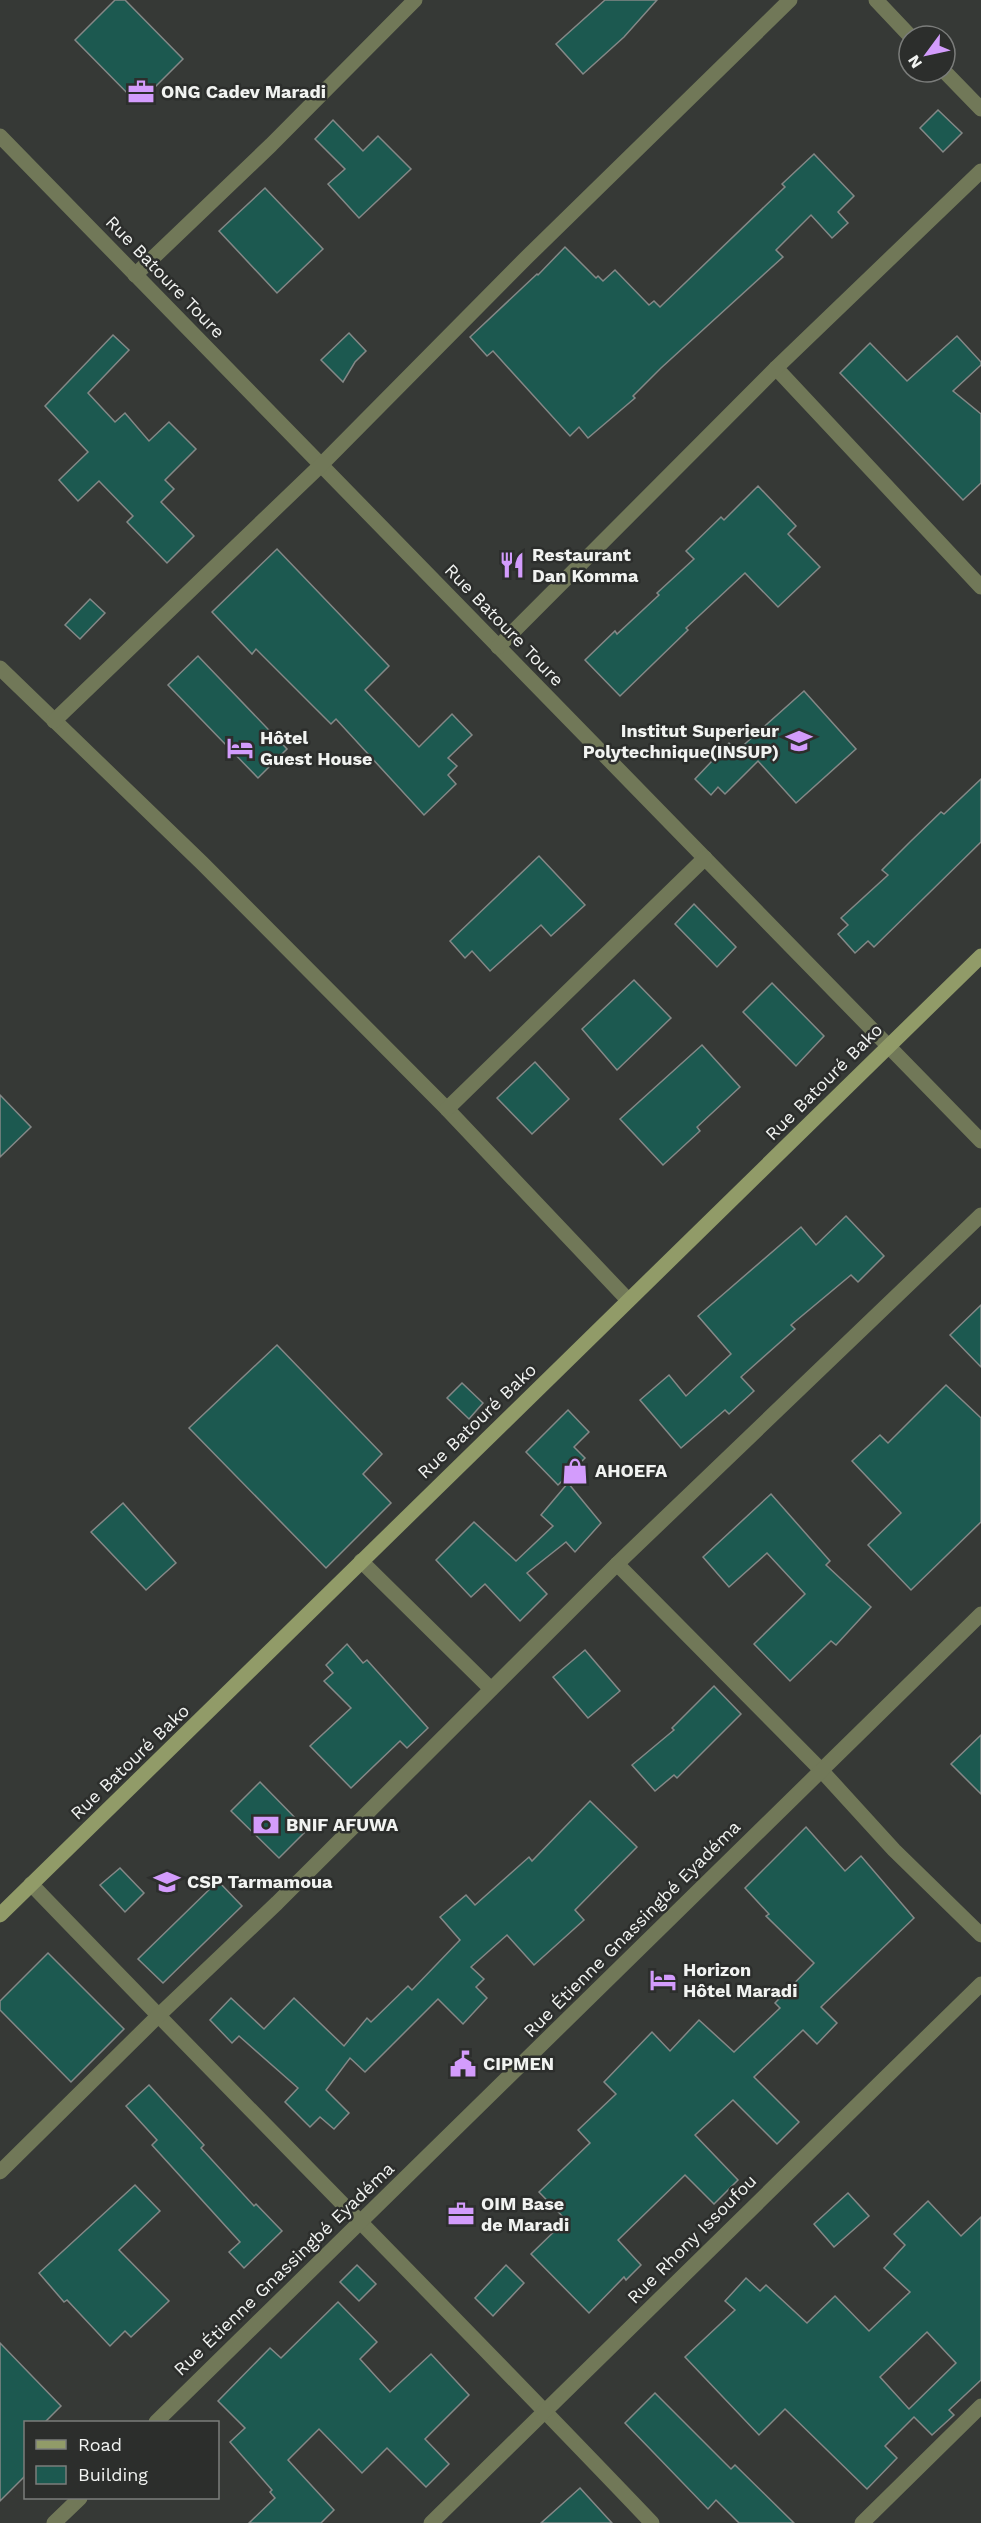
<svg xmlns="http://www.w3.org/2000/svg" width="981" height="2523" viewBox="0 0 981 2523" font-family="'Work Sans',sans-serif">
<rect width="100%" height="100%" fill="#363936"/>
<!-- building -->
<g fill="#1c5950" stroke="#848887" stroke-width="1.5" fill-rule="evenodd">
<path d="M 115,0 L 125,0 L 183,59 L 138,104 L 75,40 Z"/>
<path d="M 605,0 L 657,0 L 624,37 L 583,74 L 556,44 Z"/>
<path d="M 938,110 L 962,133 L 943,152 L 920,128 Z"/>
<path d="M 333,120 L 363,151 L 378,136 L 411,169 L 359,218 L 328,184 L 345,169 L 315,139 Z"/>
<path d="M 814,154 L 854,196 L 838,212 L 848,223 L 832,238 L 811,215 L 776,250 L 783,257 L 661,368 L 633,396 L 635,398 L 588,438 L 579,427 L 570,436 L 493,351 L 487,356 L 470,337 L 537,274 L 538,275 L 565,247 L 596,278 L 598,276 L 603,281 L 615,270 L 649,305 L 654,301 L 660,307 L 785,187 L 782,184 Z"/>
<path d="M 265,188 L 323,249 L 277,293 L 219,231 Z"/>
<path d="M 349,333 L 366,351 L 355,362 L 343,382 L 321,360 Z"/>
<path d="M 113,335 L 129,350 L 88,393 L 115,422 L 125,413 L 149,441 L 169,422 L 196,449 L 165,480 L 174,489 L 161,502 L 194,536 L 167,563 L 127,522 L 133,516 L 99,481 L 78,501 L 59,480 L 88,452 L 45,406 Z"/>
<path d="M 957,336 L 981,362 L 981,365 L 953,391 L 981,414 L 981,483 L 963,500 L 840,373 L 870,343 L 907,381 Z"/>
<path d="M 758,486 L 796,526 L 788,534 L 820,567 L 778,607 L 745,573 L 686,628 L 688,630 L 620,696 L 585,660 L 615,631 L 617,634 L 659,595 L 657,593 L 694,559 L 686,551 L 721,517 L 724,520 Z"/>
<path d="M 277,549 L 389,666 L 365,690 L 419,747 L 452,714 L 472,735 L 448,758 L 457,766 L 448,775 L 456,784 L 424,815 L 336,719 L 331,724 L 256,649 L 252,654 L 212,612 Z"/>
<path d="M 90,599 L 105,613 L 80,639 L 65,625 Z"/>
<path d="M 198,656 L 287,749 L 258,778 L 168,685 Z"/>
<path d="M 804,691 L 856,749 L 796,803 L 758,761 L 725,794 L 718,787 L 711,795 L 695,779 L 729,743 L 737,751 Z"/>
<path d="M 981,779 L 981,842 L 874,947 L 868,941 L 855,953 L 838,934 L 848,925 L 841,918 L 888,875 L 882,870 L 911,841 L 941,812 L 944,814 Z"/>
<path d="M 539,856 L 585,905 L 551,936 L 541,925 L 490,971 L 472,951 L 465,958 L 450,941 Z"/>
<path d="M 694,904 L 736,947 L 717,967 L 675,924 Z"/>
<path d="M 634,980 L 671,1018 L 617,1070 L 582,1029 Z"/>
<path d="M 772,983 L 824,1036 L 796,1066 L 743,1012 Z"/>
<path d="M 702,1045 L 740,1087 L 697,1127 L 700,1131 L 663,1165 L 620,1119 Z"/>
<path d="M 535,1062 L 569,1099 L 532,1134 L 497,1098 Z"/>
<path d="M 0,1095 L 31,1127 L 0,1157 Z"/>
<path d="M 846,1216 L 884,1256 L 858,1282 L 851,1275 L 791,1325 L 795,1329 L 741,1377 L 754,1391 L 729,1414 L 725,1410 L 681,1448 L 640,1400 L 669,1375 L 686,1396 L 731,1354 L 698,1316 L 801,1227 L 816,1245 Z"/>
<path d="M 981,1305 L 981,1367 L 950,1335 Z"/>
<path d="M 277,1345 L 382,1454 L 363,1474 L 391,1503 L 326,1568 L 189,1428 Z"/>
<path d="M 462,1383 L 483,1403 L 469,1419 L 447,1398 Z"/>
<path d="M 946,1385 L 981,1418 L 981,1522 L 911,1590 L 868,1545 L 901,1513 L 852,1461 L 880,1435 L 888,1443 Z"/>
<path d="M 568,1410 L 589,1432 L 574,1447 L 585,1458 L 558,1485 L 526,1452 Z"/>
<path d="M 568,1483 L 601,1523 L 575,1552 L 566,1542 L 527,1573 L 547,1594 L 520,1621 L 485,1584 L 471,1597 L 436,1560 L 474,1522 L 516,1561 L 553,1526 L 541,1515 Z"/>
<path d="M 771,1494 L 830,1561 L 826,1565 L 871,1607 L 836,1645 L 831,1641 L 790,1681 L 754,1644 L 805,1594 L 767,1553 L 729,1587 L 703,1557 Z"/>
<path d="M 123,1503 L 176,1563 L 146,1590 L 91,1532 Z"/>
<path d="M 347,1644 L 363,1663 L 367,1660 L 428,1728 L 407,1748 L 400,1741 L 351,1788 L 310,1746 L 351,1708 L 324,1681 L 333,1673 L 326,1665 Z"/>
<path d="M 585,1650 L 620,1691 L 588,1718 L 553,1677 Z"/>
<path d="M 714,1686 L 741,1714 L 677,1778 L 674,1775 L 655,1791 L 632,1765 L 674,1730 L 672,1728 Z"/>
<path d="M 981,1735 L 981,1794 L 951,1764 Z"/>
<path d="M 260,1782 L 307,1830 L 279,1858 L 231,1811 Z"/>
<path d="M 590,1801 L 637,1847 L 575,1910 L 584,1920 L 534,1965 L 507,1935 L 471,1967 L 484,1979 L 476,1987 L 487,1998 L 463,2024 L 438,1999 L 365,2072 L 350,2058 L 326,2090 L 349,2113 L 334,2129 L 320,2117 L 310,2127 L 285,2102 L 298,2088 L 239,2036 L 232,2043 L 210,2020 L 231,1998 L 264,2029 L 294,1998 L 344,2046 L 367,2018 L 371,2022 L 408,1986 L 412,1990 L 460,1940 L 440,1917 L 466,1895 L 475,1905 L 529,1857 L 532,1861 Z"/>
<path d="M 806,1827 L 845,1871 L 861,1856 L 914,1918 L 821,2007 L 837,2023 L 817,2044 L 803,2030 L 754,2077 L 799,2122 L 777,2144 L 733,2100 L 695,2135 L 738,2180 L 714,2204 L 685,2175 L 618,2240 L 641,2265 L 626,2280 L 624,2277 L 589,2313 L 531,2254 L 566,2220 L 539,2192 L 590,2143 L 578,2130 L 616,2094 L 604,2082 L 652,2032 L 670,2051 L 699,2020 L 734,2052 L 780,2008 L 775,2003 L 814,1963 L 766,1916 L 769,1914 L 745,1888 Z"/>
<path d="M 120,1868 L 144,1893 L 125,1912 L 100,1885 Z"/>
<path d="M 218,1881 L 242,1906 L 163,1983 L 138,1959 Z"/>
<path d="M 48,1953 L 124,2029 L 71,2082 L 0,2010 L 0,2001 Z"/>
<path d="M 149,2085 L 204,2145 L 201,2148 L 254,2206 L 256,2204 L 282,2231 L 244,2268 L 229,2252 L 240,2242 L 152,2145 L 157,2140 L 126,2106 Z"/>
<path d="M 135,2185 L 160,2211 L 119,2250 L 169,2301 L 131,2337 L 125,2331 L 110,2346 L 67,2300 L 64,2302 L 39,2273 Z"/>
<path d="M 848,2193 L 869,2216 L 834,2247 L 814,2224 Z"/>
<path d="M 928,2201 L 961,2236 L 981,2217 L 981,2380 L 949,2410 L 954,2415 L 932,2435 L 914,2417 L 885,2446 L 897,2458 L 867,2489 L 785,2409 L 759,2435 L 685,2357 L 735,2310 L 725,2301 L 746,2278 L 760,2291 L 766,2285 L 807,2323 L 835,2296 L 869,2331 L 910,2292 L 884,2268 L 905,2245 L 894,2234 ZM 927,2332 L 956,2363 L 909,2409 L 880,2377 Z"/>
<path d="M 357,2265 L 376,2284 L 359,2301 L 340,2282 Z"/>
<path d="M 506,2265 L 524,2283 L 493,2316 L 475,2298 Z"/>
<path d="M 338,2302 L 377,2342 L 360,2359 L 390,2392 L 431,2354 L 469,2395 L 425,2439 L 449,2464 L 426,2487 L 387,2448 L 362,2473 L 319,2429 L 288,2460 L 334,2510 L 321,2523 L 249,2523 L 275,2498 L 270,2492 L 272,2490 L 230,2442 L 245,2428 L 218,2401 L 270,2348 L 281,2358 Z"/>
<path d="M 0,2343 L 61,2406 L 45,2422 L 26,2422 L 26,2475 L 0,2501 Z"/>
<path d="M 655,2393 L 731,2469 L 735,2465 L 794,2523 L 739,2523 L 716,2500 L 708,2509 L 625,2423 Z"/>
<path d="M 580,2488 L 612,2523 L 541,2523 Z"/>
</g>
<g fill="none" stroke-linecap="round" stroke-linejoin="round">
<!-- minor -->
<g stroke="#717858" stroke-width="15">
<path d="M 876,0 L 910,36"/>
<path d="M 945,72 L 981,109"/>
<path d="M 0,136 L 981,1141"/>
<path d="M 135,275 L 271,145 L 415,0"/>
<path d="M 776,368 L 981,587"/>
<path d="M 498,647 L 776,368 L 981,171"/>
<path d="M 0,668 L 202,863 L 447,1109 L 628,1300"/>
<path d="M 54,721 L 321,465 L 527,257 L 790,0"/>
<path d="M 447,1109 L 705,858"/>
<path d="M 361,1561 L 491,1689"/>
<path d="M 617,1564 L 821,1770 L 894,1850 L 981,1935"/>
<path d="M 31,1884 C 237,2098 447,2308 652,2523"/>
<path d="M 0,2172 L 158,2016 L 277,1903 L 617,1564 L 981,1215"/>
<path d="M 156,2422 L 981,1614"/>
<path d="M 54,2523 L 80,2498"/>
<path d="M 431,2523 L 981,1984"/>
<path d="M 862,2523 L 981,2406"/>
</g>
<!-- secondary -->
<path stroke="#919b68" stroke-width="15" d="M 0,1915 L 981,956"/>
</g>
<!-- icons -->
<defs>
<g id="office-bare" transform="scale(2.07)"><path d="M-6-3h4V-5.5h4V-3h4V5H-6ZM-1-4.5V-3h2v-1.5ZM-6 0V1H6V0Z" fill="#d39cfc" stroke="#2c2e2c" stroke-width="2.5" paint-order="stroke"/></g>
<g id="restaurant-bare" transform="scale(2.07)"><path d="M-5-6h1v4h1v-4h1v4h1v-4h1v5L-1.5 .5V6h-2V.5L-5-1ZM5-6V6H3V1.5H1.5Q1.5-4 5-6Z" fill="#d39cfc" stroke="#2c2e2c" stroke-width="2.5" paint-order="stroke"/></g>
<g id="university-bare" transform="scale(2.07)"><path d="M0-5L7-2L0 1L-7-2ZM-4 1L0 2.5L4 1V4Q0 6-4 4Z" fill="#d39cfc" stroke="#2c2e2c" stroke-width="2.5" paint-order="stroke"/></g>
<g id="hotel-bare" transform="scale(2.07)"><path d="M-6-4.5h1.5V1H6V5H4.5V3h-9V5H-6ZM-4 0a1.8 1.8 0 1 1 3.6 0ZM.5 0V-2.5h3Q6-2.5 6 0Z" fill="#d39cfc" stroke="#2c2e2c" stroke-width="2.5" paint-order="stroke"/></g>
<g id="shop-bare" transform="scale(2.07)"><path d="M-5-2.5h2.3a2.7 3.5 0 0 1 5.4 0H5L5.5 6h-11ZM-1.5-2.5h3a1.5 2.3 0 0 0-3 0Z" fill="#d39cfc" stroke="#2c2e2c" stroke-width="2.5" paint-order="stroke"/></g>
<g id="bank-bare" transform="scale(2.07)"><path d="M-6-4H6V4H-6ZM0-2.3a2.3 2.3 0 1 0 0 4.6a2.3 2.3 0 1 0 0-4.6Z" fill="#d39cfc" stroke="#2c2e2c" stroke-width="2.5" paint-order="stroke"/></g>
<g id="school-bare" transform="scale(2.07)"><path d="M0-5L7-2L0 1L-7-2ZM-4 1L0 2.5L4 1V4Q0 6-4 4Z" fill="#d39cfc" stroke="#2c2e2c" stroke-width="2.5" paint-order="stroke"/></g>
<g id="civic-bare" transform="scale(2.07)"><path d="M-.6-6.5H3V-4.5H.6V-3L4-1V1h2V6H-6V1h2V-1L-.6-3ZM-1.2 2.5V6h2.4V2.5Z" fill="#d39cfc" stroke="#2c2e2c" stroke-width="2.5" paint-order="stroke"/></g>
</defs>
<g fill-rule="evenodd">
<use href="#office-bare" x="141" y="92"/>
<use href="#restaurant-bare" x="512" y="565"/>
<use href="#university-bare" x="799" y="741"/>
<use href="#hotel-bare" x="240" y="748"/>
<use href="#shop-bare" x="575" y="1471"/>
<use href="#bank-bare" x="266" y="1825"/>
<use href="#school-bare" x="167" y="1882"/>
<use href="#hotel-bare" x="663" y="1980"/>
<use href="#civic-bare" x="463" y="2064"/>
<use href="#office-bare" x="461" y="2214"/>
</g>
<g text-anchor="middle" stroke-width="5" stroke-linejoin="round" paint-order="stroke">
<!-- poi labels -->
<g font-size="18" font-weight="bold" fill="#f1f3f1" stroke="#2c2e2c" text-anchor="start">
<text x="161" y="98">ONG Cadev Maradi</text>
<text x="532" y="561">Restaurant<tspan x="532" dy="21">Dan Komma</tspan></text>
<text x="779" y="737" text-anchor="end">Institut Superieur<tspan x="779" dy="21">Polytechnique(INSUP)</tspan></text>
<text x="260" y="744">Hôtel<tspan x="260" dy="21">Guest House</tspan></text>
<text x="595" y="1477">AHOEFA</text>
<text x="286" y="1831">BNIF AFUWA</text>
<text x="187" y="1888">CSP Tarmamoua</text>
<text x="683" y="1976">Horizon<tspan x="683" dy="21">Hôtel Maradi</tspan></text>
<text x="483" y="2070">CIPMEN</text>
<text x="481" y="2210">OIM Base<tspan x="481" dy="21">de Maradi</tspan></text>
</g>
<!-- street labels -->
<g font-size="18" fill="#f1f3f1" stroke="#2c2e2c">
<text transform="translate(165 277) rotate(46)" y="6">Rue Batoure Toure</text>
<text transform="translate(504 625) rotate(46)" y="6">Rue Batoure Toure</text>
<text transform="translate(824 1082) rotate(-45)" y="6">Rue Batouré Bako</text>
<text transform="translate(477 1421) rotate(-44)" y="6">Rue Batouré Bako</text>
<text transform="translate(130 1762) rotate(-44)" y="6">Rue Batouré Bako</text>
<text transform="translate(632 1929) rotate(-45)" y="6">Rue Étienne Gnassingbé Eyadéma</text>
<text transform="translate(692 2239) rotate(-45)" y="6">Rue Rhony Issoufou</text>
<text transform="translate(284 2269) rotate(-44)" y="6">Rue Étienne Gnassingbé Eyadéma</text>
</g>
</g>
<!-- legend -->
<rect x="24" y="2421" width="195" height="78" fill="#2c2e2c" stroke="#7b7d7b" stroke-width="1.5"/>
<rect x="36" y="2440" width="30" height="9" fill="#919b68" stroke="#7b7d7b" stroke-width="1.5"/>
<text x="78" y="2451" font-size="18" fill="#f1f3f1">Road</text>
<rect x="36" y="2466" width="30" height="18" fill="#1c5950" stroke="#7b7d7b" stroke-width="1.5"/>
<text x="78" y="2481" font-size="18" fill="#f1f3f1">Building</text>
<!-- north arrow -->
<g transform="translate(927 54) rotate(237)"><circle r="28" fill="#2c2e2c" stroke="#7b7d7b" stroke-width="1.5"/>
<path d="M0-4.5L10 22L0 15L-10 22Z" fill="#d39cfc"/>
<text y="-9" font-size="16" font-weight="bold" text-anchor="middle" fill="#f1f3f1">N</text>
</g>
</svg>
